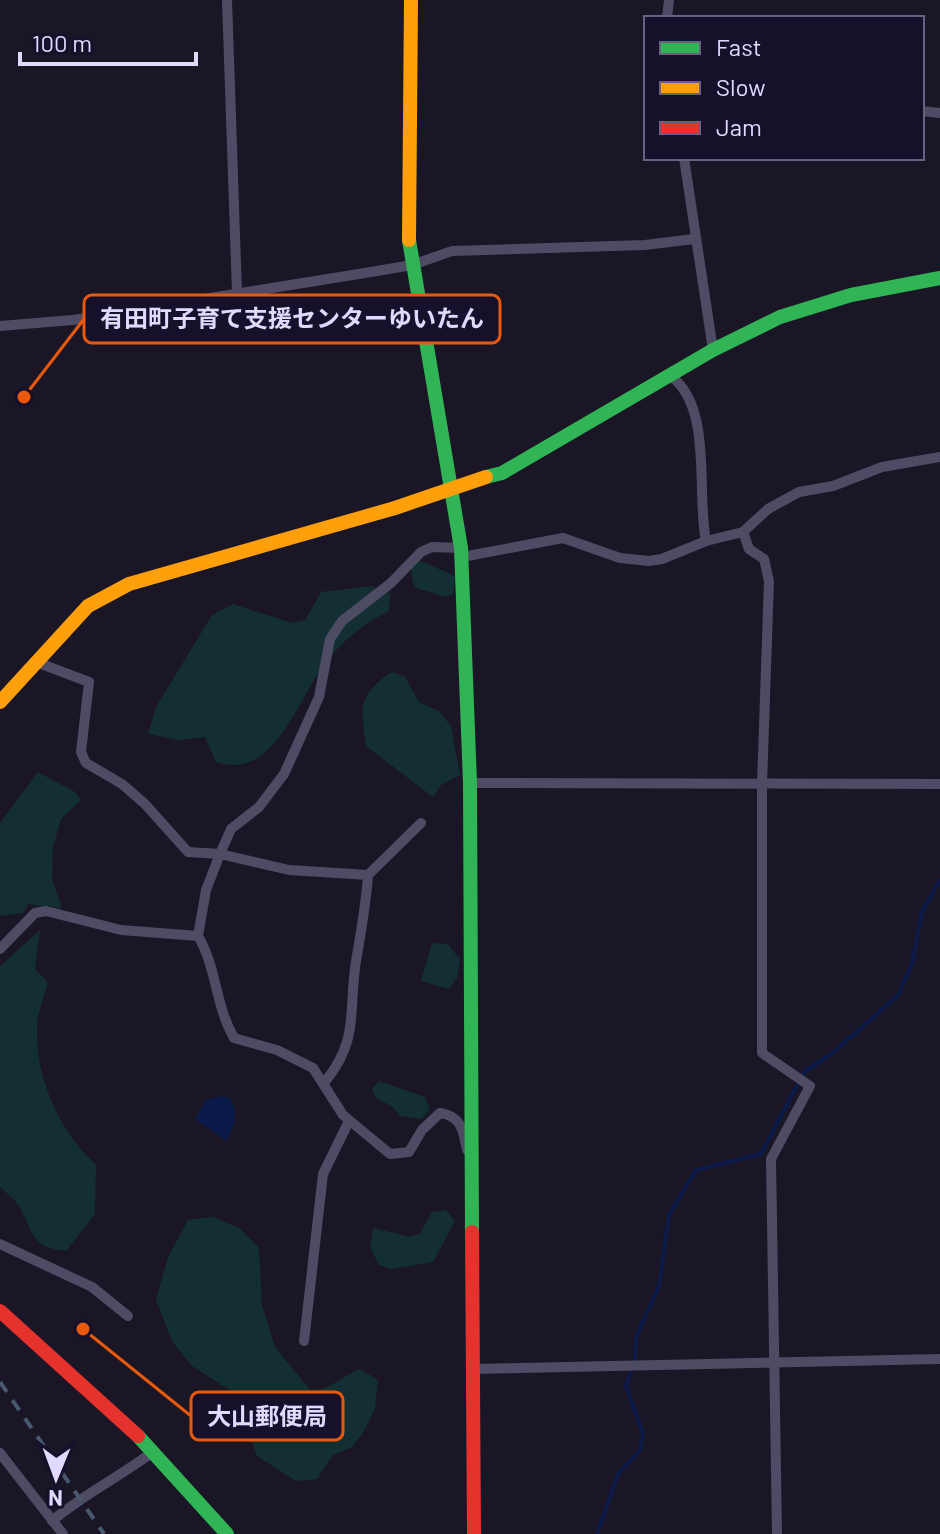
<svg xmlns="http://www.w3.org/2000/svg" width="940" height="1534" viewBox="0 0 940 1534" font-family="Barlow,'Noto Sans JP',sans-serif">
<rect width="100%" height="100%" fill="#1a1625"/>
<!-- green -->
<g fill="#132f33">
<path d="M 416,559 L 455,576 L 453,594 L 445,597 L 414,587 L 410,566 Z"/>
<path d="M 371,586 L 390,593 L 389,611 C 362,625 343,640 324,665 C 296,702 274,781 216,762 L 205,737 L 179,740 L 148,734 L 156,707 L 212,615 L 233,604 L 292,623 L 305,620 L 321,592 Z"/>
<path d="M 392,672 L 405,677 L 419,702 L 439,711 L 451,726 L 460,775 L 441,785 L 433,797 L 366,746 C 361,708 357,694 392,672 Z"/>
<path d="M 38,772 L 75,792 L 81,800 L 61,819 L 53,847 L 52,879 L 62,908 L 28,904 L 23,913 L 0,916 L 0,823 Z"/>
<path d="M 40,930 L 35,969 L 48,982 C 45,993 40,1006 38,1018 C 31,1068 58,1132 96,1164 L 95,1214 L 66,1251 C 29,1247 34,1232 19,1206 C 15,1199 6,1193 0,1187 L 0,966 Z"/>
<path d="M 432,943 L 447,944 L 460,959 L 457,978 L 449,989 L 421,981 Z"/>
<path d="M 379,1081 L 425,1097 L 430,1110 L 421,1119 L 400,1116 L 394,1108 L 375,1097 L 372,1088 Z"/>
<path d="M 446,1210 L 455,1221 L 433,1262 L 391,1269 L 379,1265 L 370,1247 L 373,1228 L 411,1237 L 420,1233 L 432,1212 Z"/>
<path d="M 213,1217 L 239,1228 L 259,1248 L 262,1305 L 275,1347 L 310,1390 C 331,1391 341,1376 360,1369 L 378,1380 L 375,1409 L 363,1433 L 352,1447 L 333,1455 L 317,1479 L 296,1481 L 257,1456 L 236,1394 L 192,1366 L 172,1341 L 156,1300 L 168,1257 L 188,1220 Z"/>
</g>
<!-- water -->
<path fill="#0b1a48" d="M 221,1096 L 230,1098 C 239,1115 234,1124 227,1141 L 195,1119 L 205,1101 Z"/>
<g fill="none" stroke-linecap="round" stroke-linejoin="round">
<!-- stream -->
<path stroke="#0b1a48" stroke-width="4" d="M 597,1534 L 618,1474 L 640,1450 L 643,1434 L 626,1386 L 635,1361 L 636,1337 L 659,1286 L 669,1215 L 696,1170 L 761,1154 L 804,1072 L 834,1052 L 898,995 L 912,964 L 922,912 L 940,880"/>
<!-- street -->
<g stroke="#4e4b65" stroke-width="10">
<path d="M 227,0 L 237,293"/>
<path d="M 667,18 L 669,0"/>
<path d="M 922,111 L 940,113"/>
<path d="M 684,158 L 713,350"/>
<path d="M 0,326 L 73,320 L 365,273 L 412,265 L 452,251 L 645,245 L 694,239"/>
<path d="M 672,377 C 713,409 696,493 706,541 L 743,532 L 768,509 L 799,492 L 833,486 L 882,467 L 940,457"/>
<path d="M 743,532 L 749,549 L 764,559 L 769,581 L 762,784 L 762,1053 L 810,1086 L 771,1159 L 777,1534"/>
<path d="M 462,557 L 563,538 L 620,558 L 649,561 L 662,559 L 706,541"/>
<path d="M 36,662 L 89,682 L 81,752 L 86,763 L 122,784 L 145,804 L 188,852 L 220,854 L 289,870 L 368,875"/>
<path d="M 470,783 L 940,784"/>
<path d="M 198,936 L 206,890 L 220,854 L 231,829 L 259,807 L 284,774 L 319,697 L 330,639 L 342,621 L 391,583 L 421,552 L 432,547 L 461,548"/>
<path d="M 0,949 L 35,913 L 46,911 L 121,930 L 198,936 C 217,968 215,1005 234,1038 L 277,1050 L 313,1068 L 343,1115 L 390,1154 L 409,1152 L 422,1130 L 440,1113 C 462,1116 463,1131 467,1150"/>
<path d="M 324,1083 C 360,1040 348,1011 356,961 C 361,932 366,905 368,875 L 421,823"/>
<path d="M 0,1244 L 92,1287 L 128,1316"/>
<path d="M 304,1341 L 323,1174 L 349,1121"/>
<path d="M 473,1369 L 940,1359"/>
<path d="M 0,1453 L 63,1534"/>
<path d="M 52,1521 C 84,1494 121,1476 154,1451"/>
</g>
<!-- fast -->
<g stroke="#30b455" stroke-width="14">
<path d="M 409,240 L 461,548 L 470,783 L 472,1232"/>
<path d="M 486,477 L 502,473 L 713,350 L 780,317 L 851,295 L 940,278"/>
<path d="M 138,1436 L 227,1534"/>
</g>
<!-- slow -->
<g stroke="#ff9f0a" stroke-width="14">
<path d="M 409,240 L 411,0"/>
<path d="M 0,702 L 88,606 L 129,584 L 395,508 L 486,477"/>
</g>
<!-- jam -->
<g stroke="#e5322d" stroke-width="14">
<path d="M 472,1232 L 474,1534"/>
<path d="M 0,1311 L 138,1436"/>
</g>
<!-- rail -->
<path stroke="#48596f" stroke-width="4" stroke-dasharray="12 10" stroke-linecap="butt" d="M 0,1382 L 104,1534"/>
</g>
<!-- callouts -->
<path fill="none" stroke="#e8590c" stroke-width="3" d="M24 397L84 319M83 1329L191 1416"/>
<g fill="#e8590c" stroke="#17102b" stroke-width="3">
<circle cx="24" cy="397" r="8"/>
<circle cx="83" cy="1329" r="8"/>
</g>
<g fill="#17102b" stroke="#e8590c" stroke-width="3">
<rect x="84" y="295" width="416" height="48" rx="8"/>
<rect x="191" y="1392" width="152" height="48" rx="8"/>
</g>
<g font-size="24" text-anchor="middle" font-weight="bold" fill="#e1d9ff">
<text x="292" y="327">有田町子育て支援センターゆいたん</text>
<text x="267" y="1425">大山郵便局</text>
</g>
<!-- legend -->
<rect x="644" y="16" width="280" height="144" fill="#17102b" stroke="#686080" stroke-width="2"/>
<rect x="660" y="42" width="40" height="12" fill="#30b455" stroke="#686080" stroke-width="2"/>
<text x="716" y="56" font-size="24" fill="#e1d9ff">Fast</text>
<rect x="660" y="82" width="40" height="12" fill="#ff9f0a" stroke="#686080" stroke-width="2"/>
<text x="716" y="96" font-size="24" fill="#e1d9ff">Slow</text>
<rect x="660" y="122" width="40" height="12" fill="#e5322d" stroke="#686080" stroke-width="2"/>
<text x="716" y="136" font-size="24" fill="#e1d9ff">Jam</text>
<!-- north arrow -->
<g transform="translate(56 1478) rotate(181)" stroke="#17102b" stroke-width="6" paint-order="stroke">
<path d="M0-6L14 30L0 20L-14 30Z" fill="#e1d9ff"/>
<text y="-12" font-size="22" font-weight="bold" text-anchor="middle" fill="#e1d9ff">N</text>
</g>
<!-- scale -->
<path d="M20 52v12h176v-12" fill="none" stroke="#e1d9ff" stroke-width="4"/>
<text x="32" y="52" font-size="24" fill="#e1d9ff" stroke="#17102b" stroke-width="6" paint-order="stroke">100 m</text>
</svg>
